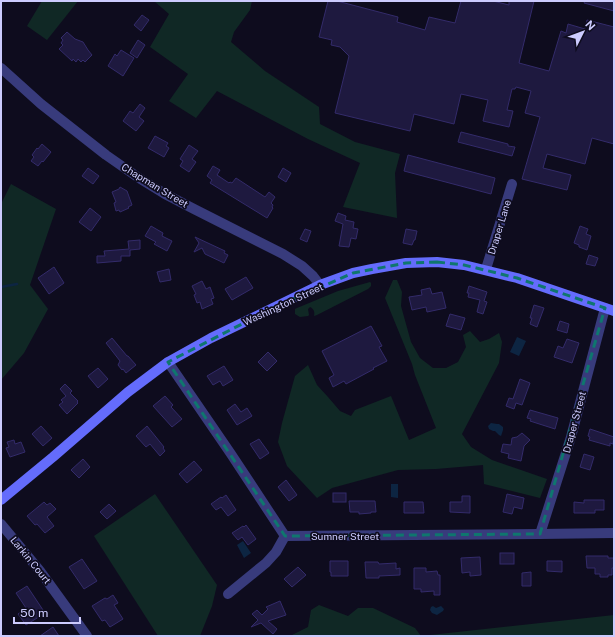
<svg xmlns="http://www.w3.org/2000/svg" width="615" height="637" viewBox="0 0 615 637" font-family="'Public Sans',sans-serif">
<rect width="100%" height="100%" fill="#0e0c1e"/>
<!-- green -->
<g fill="#102825">
<path d="M 42,1 L 78,1 L 47,40 L 27,26 Z"/>
<path d="M 154,1 L 252,1 L 250,10 L 234,32 L 231,42 L 265,71 L 319,107 L 320,124 L 355,142 L 400,154 L 395,173 L 397,218 L 343,207 L 360,163 L 308,139 L 217,91 L 196,118 L 169,101 L 188,74 L 150,47 L 169,14 Z"/>
<path d="M 11,184 L 56,209 L 30,285 L 48,309 L 24,353 L 1,380 L 1,204 Z"/>
<path d="M 393,280 L 397,280 L 402,292 L 401,306 L 411,342 L 420,358 L 433,368 L 446,368 L 458,362 L 466,347 L 463,335 L 470,331 L 480,342 L 489,339 L 499,333 L 502,342 L 499,363 L 462,434 L 471,447 L 492,460 L 547,479 L 540,498 L 484,484 L 483,465 L 436,469 L 398,470 L 332,488 L 317,498 L 287,466 L 278,442 L 282,423 L 295,376 L 308,365 L 317,385 L 328,397 L 340,411 L 351,416 L 355,410 L 391,396 L 409,440 L 436,428 L 415,375 L 412,364 L 385,298 Z"/>
<path d="M 370,282 L 371,283 L 371,286 L 368,289 L 317,315 L 314,316 C 315,312 314,309 310,307 L 308,309 L 309,315 L 308,316 L 300,317 L 295,314 L 295,309 L 297,308 L 338,291 Z"/>
<path d="M 155,494 L 217,585 L 212,606 L 200,636 L 158,636 L 94,536 Z"/>
<path d="M 319,605 L 348,616 L 358,608 L 373,608 L 415,628 L 421,636 L 614,615 L 614,636 L 290,636 L 308,627 L 311,610 Z"/>
</g>
<!-- water -->
<g fill="#0d2542">
<path d="M 517,337 L 526,341 L 519,356 L 510,352 Z"/>
<path d="M 491,423 L 497,424 L 499,424 L 503,427 L 503,430 L 501,436 L 499,435 L 495,431 L 493,431 L 489,429 L 488,426 Z"/>
<path d="M 391,484 L 398,484 L 398,498 L 391,497 Z"/>
<path d="M 243,541 L 251,553 L 244,558 L 237,545 Z"/>
<path d="M 433,606 L 436,608 L 441,606 L 444,609 L 443,611 L 437,615 L 432,613 L 430,610 L 431,607 Z"/>
</g>
<g fill="none" stroke-linecap="round" stroke-linejoin="round">
<!-- stream -->
<path stroke="#0d2542" stroke-width="2.5" d="M 1,287 L 17,284"/>
</g>
<!-- building -->
<g fill="#1e193f" stroke="#332b6a">
<path d="M 328,1 L 337,1 L 398,17 L 397,22 L 425,30 L 429,17 L 455,23 L 461,1 L 493,1 L 509,5 L 509,1 L 534,1 L 519,63 L 549,71 L 561,31 L 566,33 L 568,24 L 585,29 L 587,20 L 614,27 L 614,144 L 592,138 L 585,164 L 547,154 L 543,168 L 571,175 L 567,190 L 522,179 L 540,117 L 525,113 L 531,91 L 516,87 L 515,89 L 512,89 L 507,110 L 513,111 L 509,127 L 483,121 L 488,100 L 461,94 L 454,124 L 414,114 L 410,131 L 335,113 L 349,56 L 340,47 L 331,45 L 332,40 L 319,37 Z"/>
<path d="M 585,1 L 614,1 L 614,11 L 584,3 Z"/>
<path d="M 142,15 L 149,20 L 141,31 L 134,25 Z"/>
<path d="M 67,32 L 75,39 L 83,42 L 88,50 L 92,55 L 85,62 L 83,60 L 81,62 L 78,59 L 76,62 L 73,59 L 72,61 L 59,49 L 63,45 L 61,43 L 63,40 L 61,38 Z"/>
<path d="M 138,40 L 145,45 L 137,58 L 130,53 Z"/>
<path d="M 121,50 L 134,58 L 123,76 L 108,66 L 115,54 L 117,56 Z"/>
<path d="M 140,104 L 145,108 L 139,117 L 144,121 L 136,131 L 123,121 L 130,111 L 133,113 Z"/>
<path d="M 461,132 L 508,144 L 508,146 L 515,147 L 512,156 L 458,142 Z"/>
<path d="M 155,136 L 168,143 L 166,146 L 169,148 L 164,157 L 148,148 Z"/>
<path d="M 42,144 L 51,152 L 43,162 L 42,161 L 38,166 L 31,161 L 34,157 L 32,155 L 37,148 L 38,149 Z"/>
<path d="M 189,145 L 198,151 L 192,159 L 196,162 L 189,172 L 180,166 L 183,161 L 180,159 Z"/>
<path d="M 408,155 L 495,178 L 491,194 L 404,171 Z"/>
<path d="M 213,166 L 220,170 L 217,175 L 229,183 L 230,182 L 232,183 L 236,178 L 265,197 L 269,192 L 275,197 L 271,203 L 273,205 L 272,207 L 273,208 L 267,218 L 210,183 L 212,180 L 207,176 Z"/>
<path d="M 88,168 L 99,176 L 93,184 L 82,176 Z"/>
<path d="M 283,168 L 291,173 L 286,182 L 278,177 Z"/>
<path d="M 120,187 L 127,191 L 132,205 L 128,207 L 129,208 L 120,212 L 119,210 L 116,211 L 114,203 L 116,202 L 112,192 L 119,189 Z"/>
<path d="M 90,208 L 101,217 L 91,231 L 79,222 Z"/>
<path d="M 338,213 L 346,216 L 345,220 L 354,222 L 353,228 L 358,229 L 356,239 L 351,238 L 349,247 L 339,246 L 343,224 L 335,221 Z"/>
<path d="M 151,226 L 163,233 L 162,236 L 172,241 L 167,251 L 154,244 L 156,242 L 145,236 Z"/>
<path d="M 580,226 L 588,229 L 586,234 L 591,236 L 587,250 L 579,247 L 579,245 L 574,243 Z"/>
<path d="M 305,229 L 311,231 L 307,242 L 300,239 Z"/>
<path d="M 406,229 L 417,231 L 415,240 L 414,240 L 412,245 L 403,243 Z"/>
<path d="M 195,237 L 225,251 L 224,253 L 228,255 L 224,263 L 205,254 L 202,248 L 194,252 L 199,243 Z"/>
<path d="M 140,240 L 140,249 L 130,250 L 130,256 L 121,256 L 121,261 L 97,263 L 97,256 L 105,256 L 104,251 L 129,249 L 128,241 Z"/>
<path d="M 589,255 L 598,258 L 595,266 L 586,264 Z"/>
<path d="M 54,267 L 64,283 L 49,294 L 38,278 Z"/>
<path d="M 169,269 L 171,280 L 160,282 L 157,272 Z"/>
<path d="M 246,277 L 253,288 L 232,300 L 225,289 Z"/>
<path d="M 202,281 L 206,289 L 210,287 L 214,298 L 211,299 L 213,304 L 202,309 L 200,302 L 197,303 L 194,295 L 196,294 L 192,286 Z"/>
<path d="M 469,286 L 487,292 L 484,301 L 487,302 L 483,314 L 477,312 L 480,300 L 468,297 L 469,293 L 467,293 Z"/>
<path d="M 430,288 L 432,294 L 442,292 L 446,308 L 427,312 L 426,307 L 412,310 L 409,297 L 422,295 L 421,290 Z"/>
<path d="M 534,305 L 544,308 L 537,327 L 530,324 L 532,318 L 530,318 Z"/>
<path d="M 450,314 L 465,318 L 461,330 L 446,326 Z"/>
<path d="M 560,321 L 569,324 L 567,333 L 557,330 Z"/>
<path d="M 371,326 L 382,346 L 379,347 L 387,361 L 373,368 L 374,369 L 346,384 L 344,381 L 333,387 L 329,378 L 334,375 L 322,351 Z"/>
<path d="M 112,338 L 127,356 L 128,356 L 136,365 L 126,373 L 123,369 L 122,370 L 118,365 L 120,361 L 106,343 Z"/>
<path d="M 567,339 L 579,343 L 572,363 L 554,357 L 558,346 L 563,348 Z"/>
<path d="M 268,352 L 277,361 L 267,371 L 258,362 Z"/>
<path d="M 224,366 L 233,380 L 223,386 L 220,381 L 213,385 L 207,376 Z"/>
<path d="M 98,368 L 108,379 L 98,388 L 88,376 Z"/>
<path d="M 520,379 L 530,383 L 522,405 L 516,403 L 514,409 L 506,406 L 509,398 L 513,399 Z"/>
<path d="M 65,384 L 72,391 L 70,393 L 78,401 L 77,402 L 78,403 L 67,414 L 59,405 L 63,402 L 61,400 L 66,396 L 60,389 Z"/>
<path d="M 165,396 L 173,405 L 171,407 L 182,419 L 172,427 L 153,406 Z"/>
<path d="M 235,404 L 241,412 L 247,408 L 252,416 L 237,425 L 227,410 Z"/>
<path d="M 530,410 L 558,418 L 555,429 L 530,421 L 531,419 L 527,418 Z"/>
<path d="M 41,426 L 52,438 L 43,446 L 32,434 Z"/>
<path d="M 147,426 L 164,447 L 163,448 L 165,451 L 160,456 L 150,444 L 146,447 L 136,436 Z"/>
<path d="M 590,429 L 614,437 L 613,444 L 610,443 L 610,446 L 589,440 L 590,437 L 588,436 Z"/>
<path d="M 522,433 L 530,440 L 524,446 L 521,461 L 508,458 L 509,454 L 501,452 L 503,444 L 511,445 L 512,438 L 517,437 Z"/>
<path d="M 259,439 L 269,453 L 260,459 L 250,444 Z"/>
<path d="M 14,440 L 15,444 L 21,442 L 25,452 L 10,457 L 6,448 L 9,447 L 7,442 Z"/>
<path d="M 584,454 L 594,457 L 590,470 L 580,467 Z"/>
<path d="M 83,459 L 90,467 L 79,478 L 71,470 Z"/>
<path d="M 194,461 L 202,470 L 187,483 L 179,474 Z"/>
<path d="M 286,480 L 297,495 L 289,501 L 278,487 Z"/>
<rect x="333" y="493" width="13" height="9"/>
<path d="M 507,494 L 524,498 L 522,509 L 514,507 L 512,514 L 503,512 Z"/>
<path d="M 226,495 L 236,510 L 228,516 L 221,507 L 216,510 L 211,504 L 221,497 L 222,498 Z"/>
<path d="M 462,496 L 470,496 L 470,513 L 450,512 L 450,502 L 462,502 Z"/>
<path d="M 584,500 L 604,500 L 604,510 L 595,510 L 595,513 L 574,513 L 574,502 L 584,503 Z"/>
<path d="M 349,501 L 375,501 L 376,512 L 371,512 L 371,513 L 359,514 L 359,512 L 350,512 Z"/>
<path d="M 44,502 L 47,505 L 50,503 L 56,509 L 47,517 L 54,526 L 45,533 L 37,524 L 35,525 L 27,516 Z"/>
<path d="M 404,502 L 423,502 L 424,513 L 404,513 Z"/>
<path d="M 109,504 L 116,511 L 107,519 L 100,512 Z"/>
<path d="M 246,525 L 256,539 L 248,545 L 242,537 L 238,540 L 232,533 L 243,526 L 244,527 Z"/>
<rect x="500" y="553" width="14" height="11"/>
<path d="M 586,556 L 608,556 L 608,558 L 614,558 L 614,568 L 612,568 L 612,575 L 608,575 L 608,577 L 600,577 L 600,574 L 595,574 L 595,568 L 587,568 Z"/>
<path d="M 480,557 L 481,575 L 470,576 L 470,572 L 462,573 L 461,558 Z"/>
<path d="M 82,559 L 97,581 L 84,589 L 69,567 Z"/>
<path d="M 330,561 L 348,561 L 348,576 L 331,576 L 331,572 L 330,572 Z"/>
<path d="M 547,561 L 562,561 L 562,572 L 547,571 Z"/>
<path d="M 365,562 L 378,562 L 379,564 L 396,563 L 396,569 L 400,568 L 400,575 L 379,576 L 379,578 L 366,578 Z"/>
<path d="M 298,567 L 306,575 L 292,587 L 284,579 Z"/>
<path d="M 414,568 L 426,568 L 426,572 L 437,571 L 438,575 L 440,575 L 440,595 L 434,595 L 434,591 L 421,592 L 421,589 L 414,589 Z"/>
<path d="M 531,572 L 531,586 L 522,586 L 522,573 Z"/>
<path d="M 27,586 L 45,613 L 26,625 L 18,614 L 26,608 L 16,593 Z"/>
<path d="M 113,595 L 118,603 L 114,605 L 123,619 L 110,627 L 105,620 L 102,621 L 92,606 L 105,598 L 107,599 Z"/>
<path d="M 280,601 L 286,615 L 268,621 L 277,629 L 273,634 L 261,623 L 251,627 L 258,620 L 252,614 L 257,610 L 262,615 L 268,609 L 266,607 Z"/>
<path d="M 53,627 L 59,636 L 40,636 Z"/>
</g>
<g fill="none" stroke-linecap="round" stroke-linejoin="round">
<!-- minor -->
<g stroke="#383b7c" stroke-width="10">
<path d="M 486,269 L 512,184"/>
<path d="M 168,362 L 231,454 L 285,536 L 540,534 L 614,533"/>
<path d="M 1,524 L 40,571 L 87,636"/>
<path d="M 540,534 L 571,437 L 605,308"/>
<path d="M 228,594 L 266,563 L 276,552 L 285,536"/>
</g>
<!-- tertiary -->
<path stroke="#383b7c" stroke-width="10" d="M 1,68 L 41,104 L 106,155 L 139,178 L 165,194 L 194,209 L 283,254 L 302,266 L 313,276 L 320,285"/>
<!-- secondary -->
<path stroke="#646cfc" stroke-width="10" d="M 1,500 L 53,457 L 128,392 L 168,362 L 211,338 L 273,308 L 320,285 L 353,273 L 372,269 L 406,263 L 437,262 L 464,265 L 517,278 L 614,311"/>
</g>
<!-- marked area -->
<path fill="none" stroke="#0f766e" stroke-width="3" stroke-dasharray="8 5" stroke-linejoin="round" d="M 437,262 L 464,265 L 517,278 L 605,308 L 540,534 L 285,536 L 168,362 L 273,308 L 353,273 L 406,263 Z"/>
<g text-anchor="middle" stroke-width="3.5" stroke-linejoin="round" paint-order="stroke">
<!-- street labels -->
<g font-size="10" fill="#cccbfe" stroke="#0e0c1e">
<text transform="translate(155 185) rotate(31)" y="4">Chapman Street</text>
<text transform="translate(499 227) rotate(-73)" y="4">Draper Lane</text>
<text transform="translate(283 304) rotate(-25)" y="4">Washington Street</text>
<text transform="translate(574 422) rotate(-75)" y="4">Draper Street</text>
<text x="345" y="540">Sumner Street</text>
<text transform="translate(31 560) rotate(51)" y="4">Larkin Court</text>
</g>
</g>
<!-- border -->
<rect width="615" height="637" fill="none" stroke="#cccbfe" stroke-width="4"/>
<!-- north arrow -->
<g transform="translate(583 32) rotate(48)" stroke="#0e0c1e" stroke-width="3" paint-order="stroke">
<path d="M0-3L7 15L0 10L-7 15Z" fill="#cccbfe"/>
<text y="-6" font-size="11" font-weight="bold" text-anchor="middle" fill="#cccbfe">N</text>
</g>
<!-- scale -->
<path d="M14 617v6h66v-6" fill="none" stroke="#cccbfe" stroke-width="2"/>
<text x="20" y="617" font-size="12" fill="#cccbfe" stroke="#0e0c1e" stroke-width="3" paint-order="stroke">50 m</text>
</svg>
